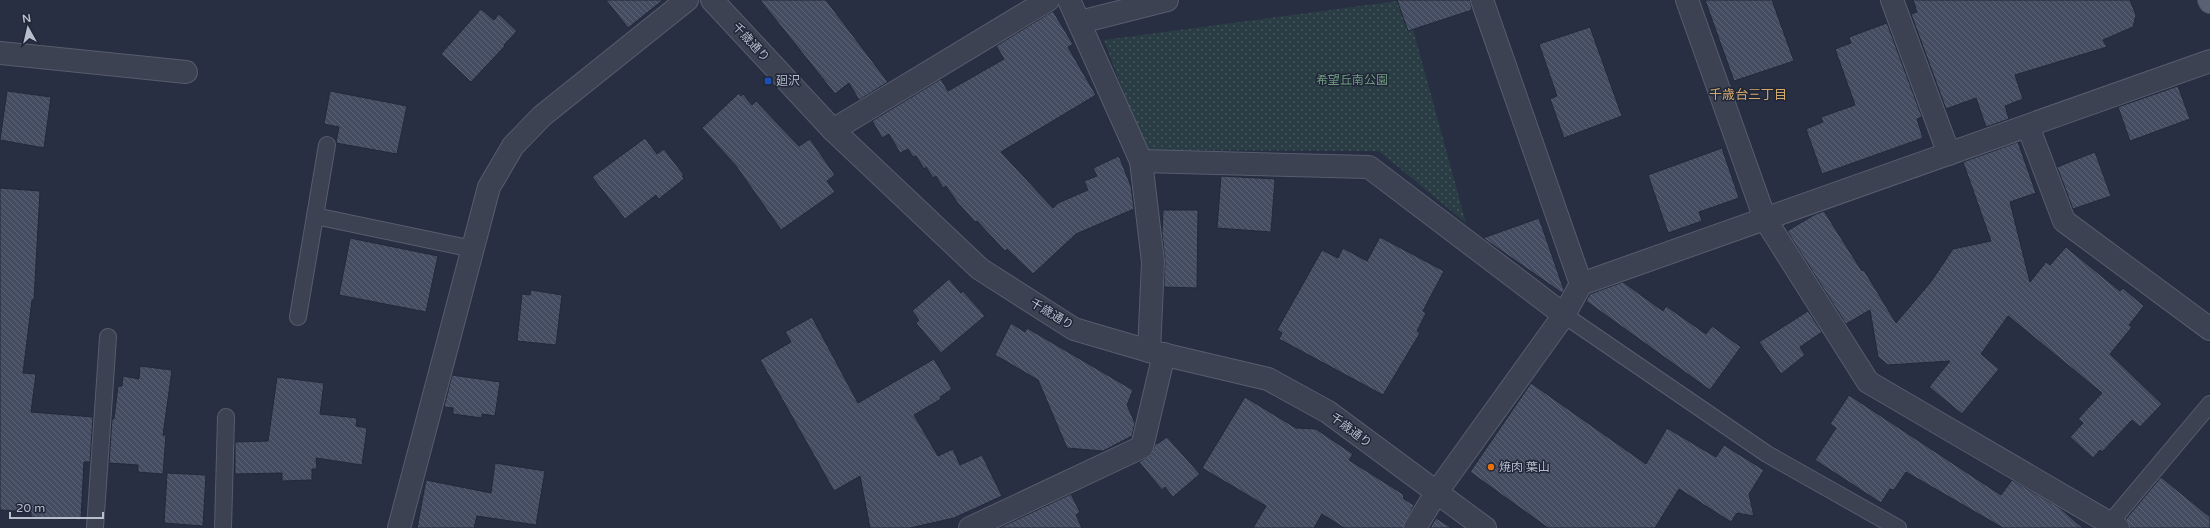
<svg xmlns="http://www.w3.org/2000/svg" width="2210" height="528" viewBox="0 0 2210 528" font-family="'Varela Round','Noto Sans JP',sans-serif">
<defs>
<pattern id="grass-dots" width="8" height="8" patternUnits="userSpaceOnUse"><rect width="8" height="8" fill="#2a3d44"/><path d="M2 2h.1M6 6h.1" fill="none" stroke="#47575e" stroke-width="1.8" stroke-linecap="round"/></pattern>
<pattern id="building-back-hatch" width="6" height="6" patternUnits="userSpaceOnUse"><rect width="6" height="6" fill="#444c62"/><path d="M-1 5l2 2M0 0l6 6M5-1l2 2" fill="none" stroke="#5d6477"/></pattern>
</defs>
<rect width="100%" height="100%" fill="#282f43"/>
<!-- grass -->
<path fill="url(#grass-dots)" d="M 1405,0 L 1466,223 L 1379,151 L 1145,150 L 1104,40 Z"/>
<!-- building -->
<g fill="url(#building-back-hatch)" stroke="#22293a">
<path d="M 606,0 L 663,0 L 628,28 Z"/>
<path d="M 760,0 L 826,0 L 888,82 L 859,100 L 849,83 L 835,94 Z"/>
<path d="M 1397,0 L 1470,0 L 1472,10 L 1408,31 Z"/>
<path d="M 1705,0 L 1772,0 L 1794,61 L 1734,81 Z"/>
<path d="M 1913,0 L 2130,0 L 2136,15 L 2133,27 L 2103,40 L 2107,47 L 2015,75 L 2023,99 L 2005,106 L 2009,119 L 1986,127 L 1976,98 L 1946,109 L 1911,14 L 1917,12 Z"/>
<path d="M 481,9 L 494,20 L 499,14 L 517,31 L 504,45 L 505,46 L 471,82 L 441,54 Z"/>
<path d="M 1053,11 L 1073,44 L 1068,47 L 1096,95 L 1001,152 L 1053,208 L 1058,203 L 1088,190 L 1084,181 L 1097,176 L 1093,168 L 1119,156 L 1131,186 L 1134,209 L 1076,234 L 1033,274 L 1007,249 L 1005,251 L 977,221 L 975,222 L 957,202 L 946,186 L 943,188 L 936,176 L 933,178 L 926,167 L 924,169 L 916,156 L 913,157 L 908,149 L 900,153 L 889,134 L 882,138 L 872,121 L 941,79 L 948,91 L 1004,59 L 996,46 Z"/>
<path d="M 1887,23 L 1922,117 L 1917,119 L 1923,138 L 1822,174 L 1806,129 L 1823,122 L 1821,117 L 1855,105 L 1835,49 L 1851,43 L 1849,37 Z"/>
<path d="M 1590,27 L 1622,116 L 1564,138 L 1550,99 L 1557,96 L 1539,44 Z"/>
<path d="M 2178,86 L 2190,119 L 2130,141 L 2118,107 Z"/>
<path d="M 7,91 L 51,97 L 44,148 L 0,140 Z"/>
<path d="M 330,91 L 407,106 L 397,154 L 336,143 L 339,127 L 324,124 Z"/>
<path d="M 739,93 L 741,96 L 743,94 L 752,105 L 756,101 L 799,146 L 810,139 L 835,175 L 827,181 L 835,192 L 781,230 L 736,166 L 702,128 Z"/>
<path d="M 645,138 L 657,154 L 664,149 L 684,175 L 682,176 L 684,179 L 659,199 L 656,195 L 625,219 L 592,177 Z"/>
<path d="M 2018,142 L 2036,193 L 2010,202 L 2030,282 L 2046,262 L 2050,265 L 2066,247 L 2120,291 L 2123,288 L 2144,306 L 2129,325 L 2132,327 L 2110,354 L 2162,404 L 2140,427 L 2132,420 L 2102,452 L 2100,450 L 2093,458 L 2070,437 L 2083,423 L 2078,419 L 2102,393 L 2008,316 L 1981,354 L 1999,369 L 1962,414 L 1929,387 L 1950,361 L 1888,365 L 1878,357 L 1870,310 L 1846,324 L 1787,231 L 1814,215 L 1824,211 L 1862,271 L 1864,270 L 1896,323 L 1930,283 L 1953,249 L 1991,241 L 1963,162 Z"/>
<path d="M 1722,148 L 1739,198 L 1699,212 L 1702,221 L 1668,233 L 1648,175 Z"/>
<path d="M 2095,152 L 2111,196 L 2073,209 L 2057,167 Z"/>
<path d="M 1221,176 L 1275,179 L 1271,232 L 1217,228 Z"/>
<path d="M 0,188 L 40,191 L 34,300 L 32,300 L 23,373 L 36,374 L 31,412 L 93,417 L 90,462 L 84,462 L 81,520 L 31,517 L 31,512 L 0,510 Z"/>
<path d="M 1163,210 L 1198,210 L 1197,288 L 1164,287 L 1165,262 L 1162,233 Z"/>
<path d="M 1539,218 L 1564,290 L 1562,293 L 1483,238 Z"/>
<path d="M 1380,237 L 1444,271 L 1423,311 L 1426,313 L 1417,331 L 1420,333 L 1383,395 L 1279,339 L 1282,333 L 1277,330 L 1322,250 L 1338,258 L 1343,248 L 1367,261 Z"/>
<path d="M 350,238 L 438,256 L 426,312 L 339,295 Z"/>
<path d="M 949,279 L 961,293 L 963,291 L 985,316 L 941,353 L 916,323 L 919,320 L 912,311 Z"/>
<path d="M 1623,282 L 1663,311 L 1666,306 L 1706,334 L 1712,326 L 1741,347 L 1710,390 L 1586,301 L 1590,294 Z"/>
<path d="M 531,290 L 562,295 L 556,345 L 517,341 L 522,294 L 530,295 Z"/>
<path d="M 1808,311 L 1822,332 L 1800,347 L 1805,355 L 1781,374 L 1759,342 Z"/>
<path d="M 812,317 L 858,403 L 934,359 L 952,389 L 940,397 L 941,399 L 914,415 L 938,456 L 953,449 L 960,465 L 982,455 L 1002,496 L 954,518 L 910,528 L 870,528 L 860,476 L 834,491 L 760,360 L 791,342 L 785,332 Z"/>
<path d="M 1011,323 L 1025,332 L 1027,328 L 1133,390 L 1127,405 L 1135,423 L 1132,436 L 1103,451 L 1067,448 L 1038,380 L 995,355 Z"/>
<path d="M 140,366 L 172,370 L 163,435 L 166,435 L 163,474 L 138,472 L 138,465 L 109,463 L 112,419 L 114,419 L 118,386 L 122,386 L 123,376 L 139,379 Z"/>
<path d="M 452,375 L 500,382 L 495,416 L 482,414 L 482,418 L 453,414 L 453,408 L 444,407 Z"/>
<path d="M 277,377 L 324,383 L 320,414 L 357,418 L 356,426 L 367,428 L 362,465 L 316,458 L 317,469 L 312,469 L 312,480 L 282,481 L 282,473 L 235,474 L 235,442 L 268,441 Z"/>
<path d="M 1531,383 L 1646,464 L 1667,428 L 1716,457 L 1724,445 L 1764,470 L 1749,494 L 1754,516 L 1737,513 L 1731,522 L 1679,489 L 1655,528 L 1548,528 L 1470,472 Z"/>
<path d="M 1849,395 L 2001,495 L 2012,480 L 2060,508 L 2083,528 L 2003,528 L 1906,472 L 1894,490 L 1890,489 L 1881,503 L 1815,460 L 1836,428 L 1830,424 Z"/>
<path d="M 1245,397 L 1296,428 L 1316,429 L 1353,454 L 1349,460 L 1403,494 L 1404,499 L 1414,505 L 1403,528 L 1344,528 L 1322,514 L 1314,528 L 1253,528 L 1266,506 L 1202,468 Z"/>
<path d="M 1167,437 L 1200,474 L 1173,497 L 1165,487 L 1162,490 L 1139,462 L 1151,455 L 1156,442 L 1157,444 Z"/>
<path d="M 495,463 L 545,471 L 536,525 L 477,516 L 474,528 L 417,528 L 426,480 L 491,493 Z"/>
<path d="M 167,473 L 206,475 L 203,526 L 164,523 Z"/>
<path d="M 2161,477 L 2210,517 L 2210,528 L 2130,528 L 2126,519 Z"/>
<path d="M 1071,494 L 1080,512 L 1076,515 L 1082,528 L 999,528 Z"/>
<path d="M 1436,518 L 1452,528 L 1430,528 Z"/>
</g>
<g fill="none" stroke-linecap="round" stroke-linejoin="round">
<!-- service casing -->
<g stroke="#575d6d" stroke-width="18">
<g id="service">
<path d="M 315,216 L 473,249"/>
<path d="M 1564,315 L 1767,454 L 1898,528"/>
<path d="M 298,317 L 327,145"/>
<path d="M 2110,523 L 2210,404"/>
<path d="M 95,528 L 108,337"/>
<path d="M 223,528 L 226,417"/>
</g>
</g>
<!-- minor casing -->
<g stroke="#575d6d" stroke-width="24">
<g id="minor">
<path d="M 1069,0 L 1141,161 L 1153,262 L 1149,351"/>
<path d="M 1482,0 L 1581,284"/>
<path d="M 1687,0 L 1765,219 L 1868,382 L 2118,528"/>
<path d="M 1892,0 L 1949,154"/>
<path d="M 1080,22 L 1167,0"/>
<path d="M 0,53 L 186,72"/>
<path d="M 2028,126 L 2064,221 L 2210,329"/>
<path d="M 833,130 L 1048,0"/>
<path d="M 1141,161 L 1369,167 L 1564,315 L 1581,284 L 2210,61"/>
<path d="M 399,528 L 489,187 L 513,146 L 542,116 L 687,0"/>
<path d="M 970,528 L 1142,447 L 1164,354"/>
<path d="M 1415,528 L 1436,493"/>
</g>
</g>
<!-- tertiary casing -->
<g stroke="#575d6d" stroke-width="24">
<g id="tertiary">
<path d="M 712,0 L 833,130 L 980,269 L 1074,329 L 1149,351 L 1268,379 L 1328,412 L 1485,528"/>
<path d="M 1436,493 L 1564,315"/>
</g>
</g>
<!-- primary casing -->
<g stroke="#464b5c" stroke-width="24">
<path id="primary" d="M 2209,0 L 2210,2"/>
</g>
<!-- service -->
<use href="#service" stroke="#3c4252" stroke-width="16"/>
<!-- minor -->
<use href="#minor" stroke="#3c4252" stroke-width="22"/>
<!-- tertiary -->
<use href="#tertiary" stroke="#3c4252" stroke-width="22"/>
<!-- primary -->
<use href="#primary" stroke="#5a6172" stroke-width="22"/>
</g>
<!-- markers -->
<rect fill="#1a4fb4" stroke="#202738" stroke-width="1.5" x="764" y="77" width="8" height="8" rx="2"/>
<circle fill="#e8710a" stroke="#202738" stroke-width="1.5" cx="1491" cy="467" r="4"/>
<g text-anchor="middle" stroke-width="3" stroke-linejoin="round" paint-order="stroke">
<!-- street labels -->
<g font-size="12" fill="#b9becc" stroke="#202738">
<text transform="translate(751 42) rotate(47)" y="4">千歳通り</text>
<text transform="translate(1052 314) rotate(31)" y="4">千歳通り</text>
<text transform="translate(1351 430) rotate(37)" y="4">千歳通り</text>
</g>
<!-- park labels -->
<g font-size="12" fill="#719c81" stroke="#202738">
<text x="1352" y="84">希望丘南公園</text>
</g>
<!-- poi labels -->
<g font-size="12" fill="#b9becc" stroke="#202738" text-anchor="start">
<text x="776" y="85">廻沢</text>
<text x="1499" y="471">焼肉 葉山</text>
</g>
<!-- neighbourhood labels -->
<g font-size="13" fill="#d5a96c" stroke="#202738">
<text x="1748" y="99">千歳台三丁目</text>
</g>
</g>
<!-- north arrow -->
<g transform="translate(28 28) rotate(352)" stroke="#202738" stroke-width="3" paint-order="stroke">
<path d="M0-3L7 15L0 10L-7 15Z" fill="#b9becc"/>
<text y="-6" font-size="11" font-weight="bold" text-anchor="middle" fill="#b9becc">N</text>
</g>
<!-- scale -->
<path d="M10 512v6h93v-6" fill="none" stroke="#b9becc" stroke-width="2"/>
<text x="16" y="512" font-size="12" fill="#b9becc" stroke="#202738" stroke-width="3" paint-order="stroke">20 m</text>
</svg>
